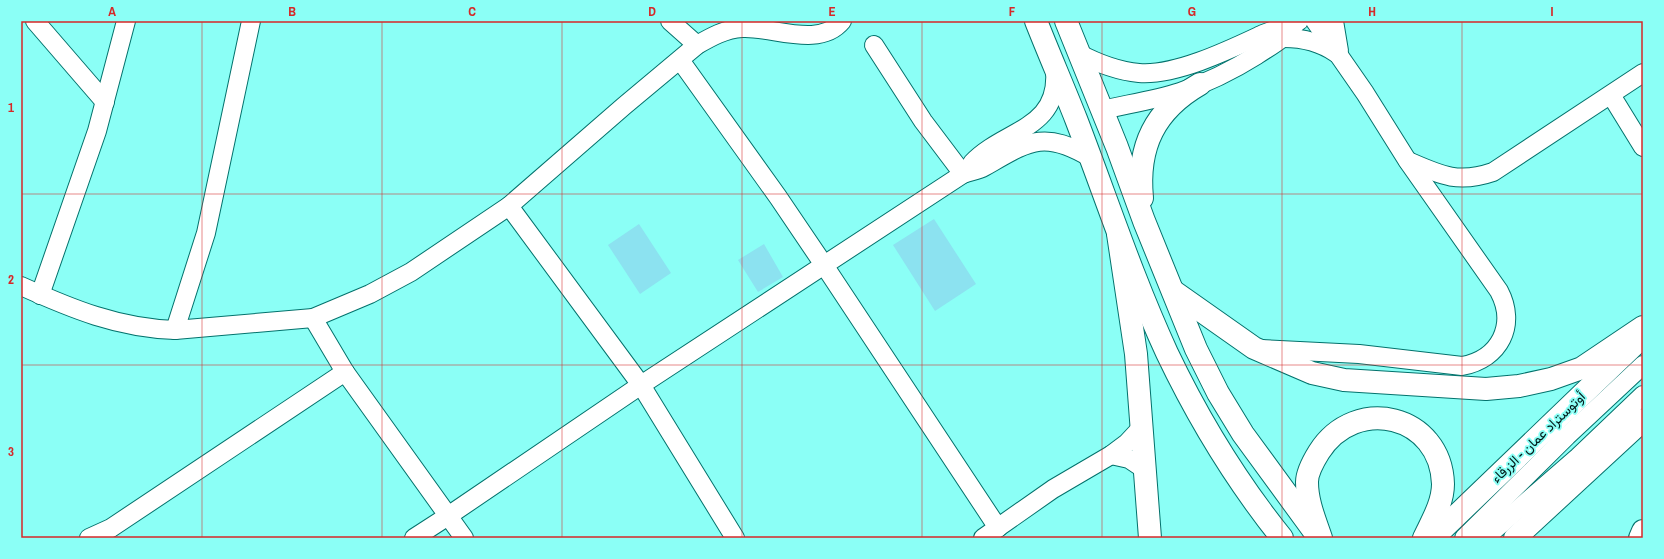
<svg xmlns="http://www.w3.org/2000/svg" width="1664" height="559" viewBox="0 0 1664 559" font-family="'Archivo Narrow',Vazirmatn,sans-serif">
<rect width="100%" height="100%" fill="#8bfff6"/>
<!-- building -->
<g fill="#8ce2f0">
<path d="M 934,219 L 976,284 L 935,311 L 893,245 Z"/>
<path d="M 639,224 L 671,273 L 640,294 L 608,245 Z"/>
<path d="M 764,244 L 783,277 L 758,292 L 738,260 Z"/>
</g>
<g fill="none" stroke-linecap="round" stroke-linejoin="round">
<!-- minor casing -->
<g stroke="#03726c" stroke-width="20">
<g id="minor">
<path d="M 35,21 L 105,102"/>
<path d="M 670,21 L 697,45"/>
<path d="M 1334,21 L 1339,51"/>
<path d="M 1284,38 C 1303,38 1320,42 1336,53"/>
<path d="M 874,45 L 923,121 L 963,174"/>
<path d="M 1078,53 C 1097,63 1117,71 1139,73 C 1175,76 1229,50 1261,35 C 1272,30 1290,26 1299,21"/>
<path d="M 680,60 L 778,197 L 824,265 L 998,528"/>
<path d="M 1611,95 L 1643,147"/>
<path d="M 1102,110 C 1128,104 1155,100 1180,92 C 1207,83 1233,70 1257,55 C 1272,45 1286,38 1296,23"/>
<path d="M 1408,161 C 1440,175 1458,184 1493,172 L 1643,73"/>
<path d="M 972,163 C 1004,129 1060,130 1055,70"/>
<path d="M 509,206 L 641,385 L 735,538"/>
<path d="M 21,286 C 72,309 118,328 175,330 L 313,318 L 370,294 L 411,272 L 509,206 L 624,106 L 697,45 C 711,37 725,29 742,28 C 772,26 819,49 842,21"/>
<path d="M 40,295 L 97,131 L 126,21"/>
<path d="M 313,318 L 345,372 L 464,538"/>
<path d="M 175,330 L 206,233 L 251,21"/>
<path d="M 1261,349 L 1359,354 L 1462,366 C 1500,359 1517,325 1499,291 L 1407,160 L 1365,93 L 1315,21"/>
<path d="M 1111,455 L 1129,459 L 1144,469"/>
<path d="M 89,538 L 111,528 L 345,372"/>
<path d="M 414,538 L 448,516 L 641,385 L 963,174 C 970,171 977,171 984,167 C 1028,142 1043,129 1091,158"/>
<path d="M 983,538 L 1053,489 L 1111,455 L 1127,443 L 1141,428"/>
<path d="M 1464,538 L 1567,436 L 1643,365"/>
<path d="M 1485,538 L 1578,457 L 1643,395"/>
</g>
</g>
<!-- major casing -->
<g stroke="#03726c" stroke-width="24">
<g id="major">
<path d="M 1036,21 C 1049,54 1063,86 1076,119 C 1106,197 1132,277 1167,353 C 1198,418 1237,482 1282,538"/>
<path d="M 1066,21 L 1117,147 L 1144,221 L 1196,349 L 1218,393 L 1243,434 L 1319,538"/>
<path d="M 1142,198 C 1137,146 1155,110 1200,84"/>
</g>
</g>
<!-- highway casing -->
<g stroke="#03726c" stroke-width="24">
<g id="highway">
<path d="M 1118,234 L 1136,354 L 1150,538"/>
<path d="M 1173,291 L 1254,348 L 1312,373 L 1344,380 L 1486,389 L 1519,386 L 1551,379 L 1582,368 L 1643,327"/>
<path d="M 1321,538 C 1315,520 1307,502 1307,482 C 1307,472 1314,460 1319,452 C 1356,394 1441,415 1443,484 C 1443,503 1432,521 1424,538"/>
<path d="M 1433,538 L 1636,343"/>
<path d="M 1515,538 L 1643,420"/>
<path d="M 1640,538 L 1643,531"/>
</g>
</g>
<!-- minor -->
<use href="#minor" stroke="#fff" stroke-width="18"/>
<!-- major -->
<use href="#major" stroke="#fff" stroke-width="22"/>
<!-- highway -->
<use href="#highway" stroke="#fff" stroke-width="22"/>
</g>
<!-- grid -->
<path fill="none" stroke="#d62828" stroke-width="1" stroke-opacity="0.55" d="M 202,21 L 202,538M 382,21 L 382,538M 562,21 L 562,538M 742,21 L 742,538M 922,21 L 922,538M 1102,21 L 1102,538M 1282,21 L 1282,538M 1462,21 L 1462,538M 21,194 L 1643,194M 21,365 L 1643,365"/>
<g text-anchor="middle" stroke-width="3.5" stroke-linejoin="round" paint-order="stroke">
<!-- street labels -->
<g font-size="14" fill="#021a19" stroke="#8bfff6">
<text transform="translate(1538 437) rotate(-44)" y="5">أوتوستراد عمان - الزرقاء</text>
</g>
</g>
<!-- border -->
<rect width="1664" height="559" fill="none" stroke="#8bfff6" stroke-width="44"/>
<rect x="22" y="22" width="1620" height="515" fill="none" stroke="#d62828" stroke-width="1.5"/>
<g font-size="13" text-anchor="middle" font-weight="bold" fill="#d62828">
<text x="112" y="16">A</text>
<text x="292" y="16">B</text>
<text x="472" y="16">C</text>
<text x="652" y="16">D</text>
<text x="832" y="16">E</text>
<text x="1012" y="16">F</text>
<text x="1192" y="16">G</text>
<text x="1372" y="16">H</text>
<text x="1552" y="16">I</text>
<text x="11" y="112">1</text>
<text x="11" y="284">2</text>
<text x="11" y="456">3</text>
</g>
</svg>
